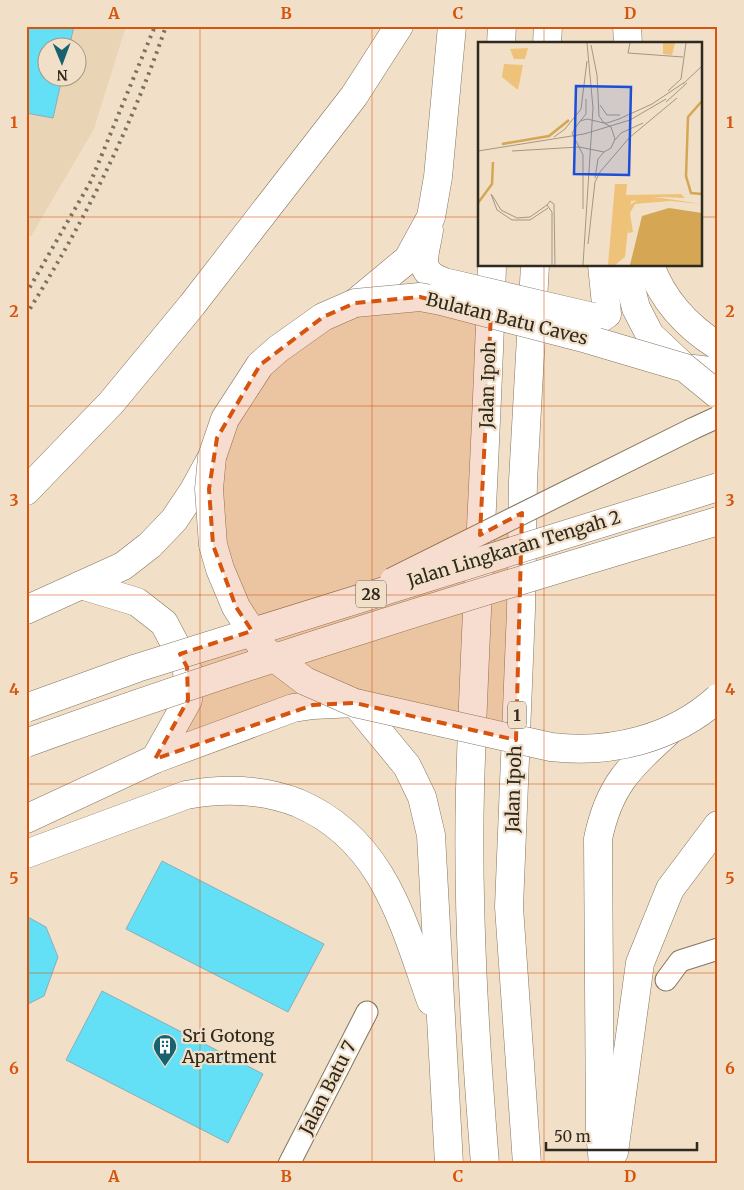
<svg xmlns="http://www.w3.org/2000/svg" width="744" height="1190" viewBox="0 0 744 1190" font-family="Merriweather,serif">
<rect width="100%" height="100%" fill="#f1e0c7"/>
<!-- built -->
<path fill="#e9d5b5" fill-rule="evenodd" d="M 26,26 L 126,26 L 94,129 L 31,236 L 26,235 ZM 48,48 L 78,48 L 78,78 L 48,78 Z"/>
<!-- building -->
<g fill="#63dff6" stroke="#8caeb5">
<path d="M 26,26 L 74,26 L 69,48 L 48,48 L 48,78 L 62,78 L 53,118 L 26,113 Z"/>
<path d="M 162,861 L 324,944 L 288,1012 L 126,929 Z"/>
<path d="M 26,916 L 46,927 L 58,957 L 44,996 L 26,1005 Z"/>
<path d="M 102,991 L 263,1074 L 228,1143 L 66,1060 Z"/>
</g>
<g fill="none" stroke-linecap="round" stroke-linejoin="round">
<!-- minor casing -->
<g stroke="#84755e" stroke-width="23">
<g id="minor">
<path d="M 692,429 L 718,417"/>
<path d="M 666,980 L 680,961 L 718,949"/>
<path d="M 289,1164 L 367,1012"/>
</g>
</g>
<!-- trunk casing -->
<g stroke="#84755e" stroke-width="29">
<g id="trunk">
<path d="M 627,26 L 628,44"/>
<path d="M 501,44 L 502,26"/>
<path d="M 547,44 L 548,26"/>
<path d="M 429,230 C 425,257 415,271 444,282"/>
<path d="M 625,265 L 636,308 L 650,335 L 685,368 L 718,372"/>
<path d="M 650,265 C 663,301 686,326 718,346"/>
<path d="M 355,303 L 408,259 L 431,217 L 438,177 L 452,26"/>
<path d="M 593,317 L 601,318 L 607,314 L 602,265"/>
<path d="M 26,491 L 111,403 L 192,305 L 354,96 L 399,26"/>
<path d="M 81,585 L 137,602 L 164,623 L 187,667 L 188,700 L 155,759"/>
<path d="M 26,610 L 123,566 L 150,545 L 174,520 L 194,490 L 212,457"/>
<path d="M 26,819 L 155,759 L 293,708 L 313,705 L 355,703 L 407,766 L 422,797 L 431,835 L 449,1164"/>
<path d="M 26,854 L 186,795 C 225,788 262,789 298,803 C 383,839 403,922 431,1001"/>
<path d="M 614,1152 L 640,963 L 670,889 L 718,825"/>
<path d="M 485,1164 C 475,1039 467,914 470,789 C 475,614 487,440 492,265"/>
<path d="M 527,1164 L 509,907 L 521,610 L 523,481 L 535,265"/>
<path d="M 603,1164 L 600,1131 L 598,839 C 609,785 630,767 668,732"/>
</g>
</g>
<!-- minor -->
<use href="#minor" stroke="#fff" stroke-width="21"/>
<!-- trunk -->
<use href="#trunk" stroke="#fff" stroke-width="28"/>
<!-- rail -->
<g stroke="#7c7161" stroke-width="4" stroke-dasharray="2.5 5" stroke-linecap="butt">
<path d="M 26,294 L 91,181 L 155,26"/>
<path d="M 26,315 C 83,224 131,129 166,26"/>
</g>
<!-- minor-bridge casing -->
<g stroke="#84755e" stroke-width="23" stroke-linecap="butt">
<path id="minor-bridge" d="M 391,579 L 692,429"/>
</g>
<!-- trunk-bridge casing -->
<g stroke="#84755e" stroke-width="29" stroke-linecap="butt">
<g id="trunk-bridge">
<path d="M 444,282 L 593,317"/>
<path d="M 718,395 L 685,368 L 587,339 L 441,301 L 420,297 L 355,303 L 323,317 L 278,349 L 260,365 L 225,419 L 212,457 L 209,489 L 213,545 L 220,569 L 236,607 L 263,649 L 305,681 L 355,703 L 551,747 C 611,754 673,739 718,698"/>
<path d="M 26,708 L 137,668 L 718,487"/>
<path d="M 26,743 C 254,661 486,590 718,521"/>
</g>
</g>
<!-- minor-bridge -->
<use href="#minor-bridge" stroke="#fff" stroke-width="21"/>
<!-- trunk-bridge -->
<use href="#trunk-bridge" stroke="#fff" stroke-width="28"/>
</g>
<!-- marked area -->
<path fill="#d6540e" fill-opacity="0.2" stroke="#d6540e" stroke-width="4" stroke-dasharray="10 6" stroke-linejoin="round" d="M 420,297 L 491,314 L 480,535 L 522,513 L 516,740 L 355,703 L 313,705 L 155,759 L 188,700 L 187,667 L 180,654 L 252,631 L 236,607 L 213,545 L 209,489 L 217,438 L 260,365 L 323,317 L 355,303 Z"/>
<!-- grid -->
<path fill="none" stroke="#d6540e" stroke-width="1" stroke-opacity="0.55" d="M 200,26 L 200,1164M 372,26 L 372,1164M 544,26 L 544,44M 26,217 L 479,217M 700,217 L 718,217M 544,265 L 544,1164M 26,406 L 718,406M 26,595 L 718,595M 26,784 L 718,784M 26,973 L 718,973"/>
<!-- icons -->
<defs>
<g id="building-pin" transform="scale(1.25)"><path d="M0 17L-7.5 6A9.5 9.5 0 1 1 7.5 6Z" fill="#18626f" stroke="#f1e0c7"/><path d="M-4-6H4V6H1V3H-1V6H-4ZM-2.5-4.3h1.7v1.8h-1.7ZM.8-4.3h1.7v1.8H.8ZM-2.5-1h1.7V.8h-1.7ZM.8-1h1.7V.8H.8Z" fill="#fff"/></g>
</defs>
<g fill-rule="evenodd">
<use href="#building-pin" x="165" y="1046"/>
</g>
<g text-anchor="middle" stroke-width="4.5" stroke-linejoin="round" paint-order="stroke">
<!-- shield labels -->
<g fill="#f1e0c7" stroke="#696051" stroke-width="1">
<rect x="356" y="580.5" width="30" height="27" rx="4"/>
<rect x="508" y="701.5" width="18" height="27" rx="4"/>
</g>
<g font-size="16" font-weight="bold" fill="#2f291f">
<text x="371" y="600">28</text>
<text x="517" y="721">1</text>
</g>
<!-- street labels -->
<g font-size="18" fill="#2f291f" stroke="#f1e0c7">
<text transform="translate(507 319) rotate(14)" y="6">Bulatan Batu Caves</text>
<text transform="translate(488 385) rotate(-88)" y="6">Jalan Ipoh</text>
<text transform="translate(514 549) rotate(-17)" y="6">Jalan Lingkaran Tengah 2</text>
<text transform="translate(514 789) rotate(-88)" y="6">Jalan Ipoh</text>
<text transform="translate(328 1088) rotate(-63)" y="6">Jalan Batu 7</text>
</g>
<!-- poi labels -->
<g font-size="18" fill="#2f291f" stroke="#f1e0c7" text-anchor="start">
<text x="182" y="1042">Sri Gotong<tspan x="182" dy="21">Apartment</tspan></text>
</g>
</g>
<!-- overview -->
<g transform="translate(478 42)">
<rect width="224" height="224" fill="#f1e0c7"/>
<path d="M 185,1 L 197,1 L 194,13 L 185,12 ZM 50,6 L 47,17 L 36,17 L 32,7 ZM 26,22 L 45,23 L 40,48 L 24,35 ZM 137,142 L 149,142 L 148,153 L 203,152 L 207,156 L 184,155 L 153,159 L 147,215 L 137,223 L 130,223 ZM 184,156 L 224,162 L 192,159 L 157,162 L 152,171 L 155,190 L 150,191 L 151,167 L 153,162 L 161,157 Z" fill="#eec279"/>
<path d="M 191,166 L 224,171 L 224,223 L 152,223 L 164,174 Z" fill="#d5a654"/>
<path fill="none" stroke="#d5a654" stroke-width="2.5" d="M 224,59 L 210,75 L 208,134 L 213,151 L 224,152M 24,102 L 71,94 L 91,78M 0,161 L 14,142 L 15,120"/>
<path fill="none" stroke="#a39784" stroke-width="1" d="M 152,1 L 150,11 L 205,15M 113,3 L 119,33 L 121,74 L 126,81 L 133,85 L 137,97 L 133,106 L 126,110 L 101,105 L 94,91 L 102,79 L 109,77 L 126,81 L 129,81 L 141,77 L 174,62 L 207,40M 205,42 L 224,24M 190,49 L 203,37 L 208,1M 188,60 L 209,41M 122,63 L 129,73 L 142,73M 103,78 L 108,72 L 108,57M 76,95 L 87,87 L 103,67 L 109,19M 137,98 L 143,91 L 165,81M 0,109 L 106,92 L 152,78 L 188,57M 34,109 L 101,105 L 105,113 L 105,167M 117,136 L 120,117 L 126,110M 13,152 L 19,168 L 34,178 L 52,178 L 70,166M 14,153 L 23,168 L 39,176 L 52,175 L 69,163M 110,202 L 117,140 L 122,130 L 151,96 L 199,56M 74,223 L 74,170 L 69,163 L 72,159 L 76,162 L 77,223M 105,223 L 115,66 L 109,1"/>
<path fill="#1d4ed8" fill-opacity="0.15" stroke="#1d4ed8" stroke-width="2.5" d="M 98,44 L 153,45 L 151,133 L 96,132 Z"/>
<rect width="224" height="224" fill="none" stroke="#2f291f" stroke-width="2.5"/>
</g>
<!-- border -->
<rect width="744" height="1190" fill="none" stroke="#f1e0c7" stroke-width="55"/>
<!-- north arrow -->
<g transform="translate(62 62) rotate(179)"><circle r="24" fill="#f1e0c7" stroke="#a39784"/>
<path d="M0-4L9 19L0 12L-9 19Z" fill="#18626f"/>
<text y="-8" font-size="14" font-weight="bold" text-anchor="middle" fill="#2f291f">N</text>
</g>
<!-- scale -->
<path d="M546 1142v8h151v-8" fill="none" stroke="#2f291f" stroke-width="2.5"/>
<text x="554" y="1142" font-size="15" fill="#2f291f" stroke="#f1e0c7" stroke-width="4" paint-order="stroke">50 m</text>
<rect x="28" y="28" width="688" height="1134" fill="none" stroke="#d6540e" stroke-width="2"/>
<g font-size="16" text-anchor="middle" font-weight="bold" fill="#d6540e">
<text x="114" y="19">A</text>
<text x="286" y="19">B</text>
<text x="458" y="19">C</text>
<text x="630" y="19">D</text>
<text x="14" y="128">1</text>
<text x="730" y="128">1</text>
<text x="14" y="317">2</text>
<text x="730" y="317">2</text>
<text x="14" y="506">3</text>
<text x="730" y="506">3</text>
<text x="14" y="695">4</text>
<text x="730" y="695">4</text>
<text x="14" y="884">5</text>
<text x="730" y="884">5</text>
<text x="14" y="1074">6</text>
<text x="730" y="1074">6</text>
<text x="114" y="1182">A</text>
<text x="286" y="1182">B</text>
<text x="458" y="1182">C</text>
<text x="630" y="1182">D</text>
</g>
</svg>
